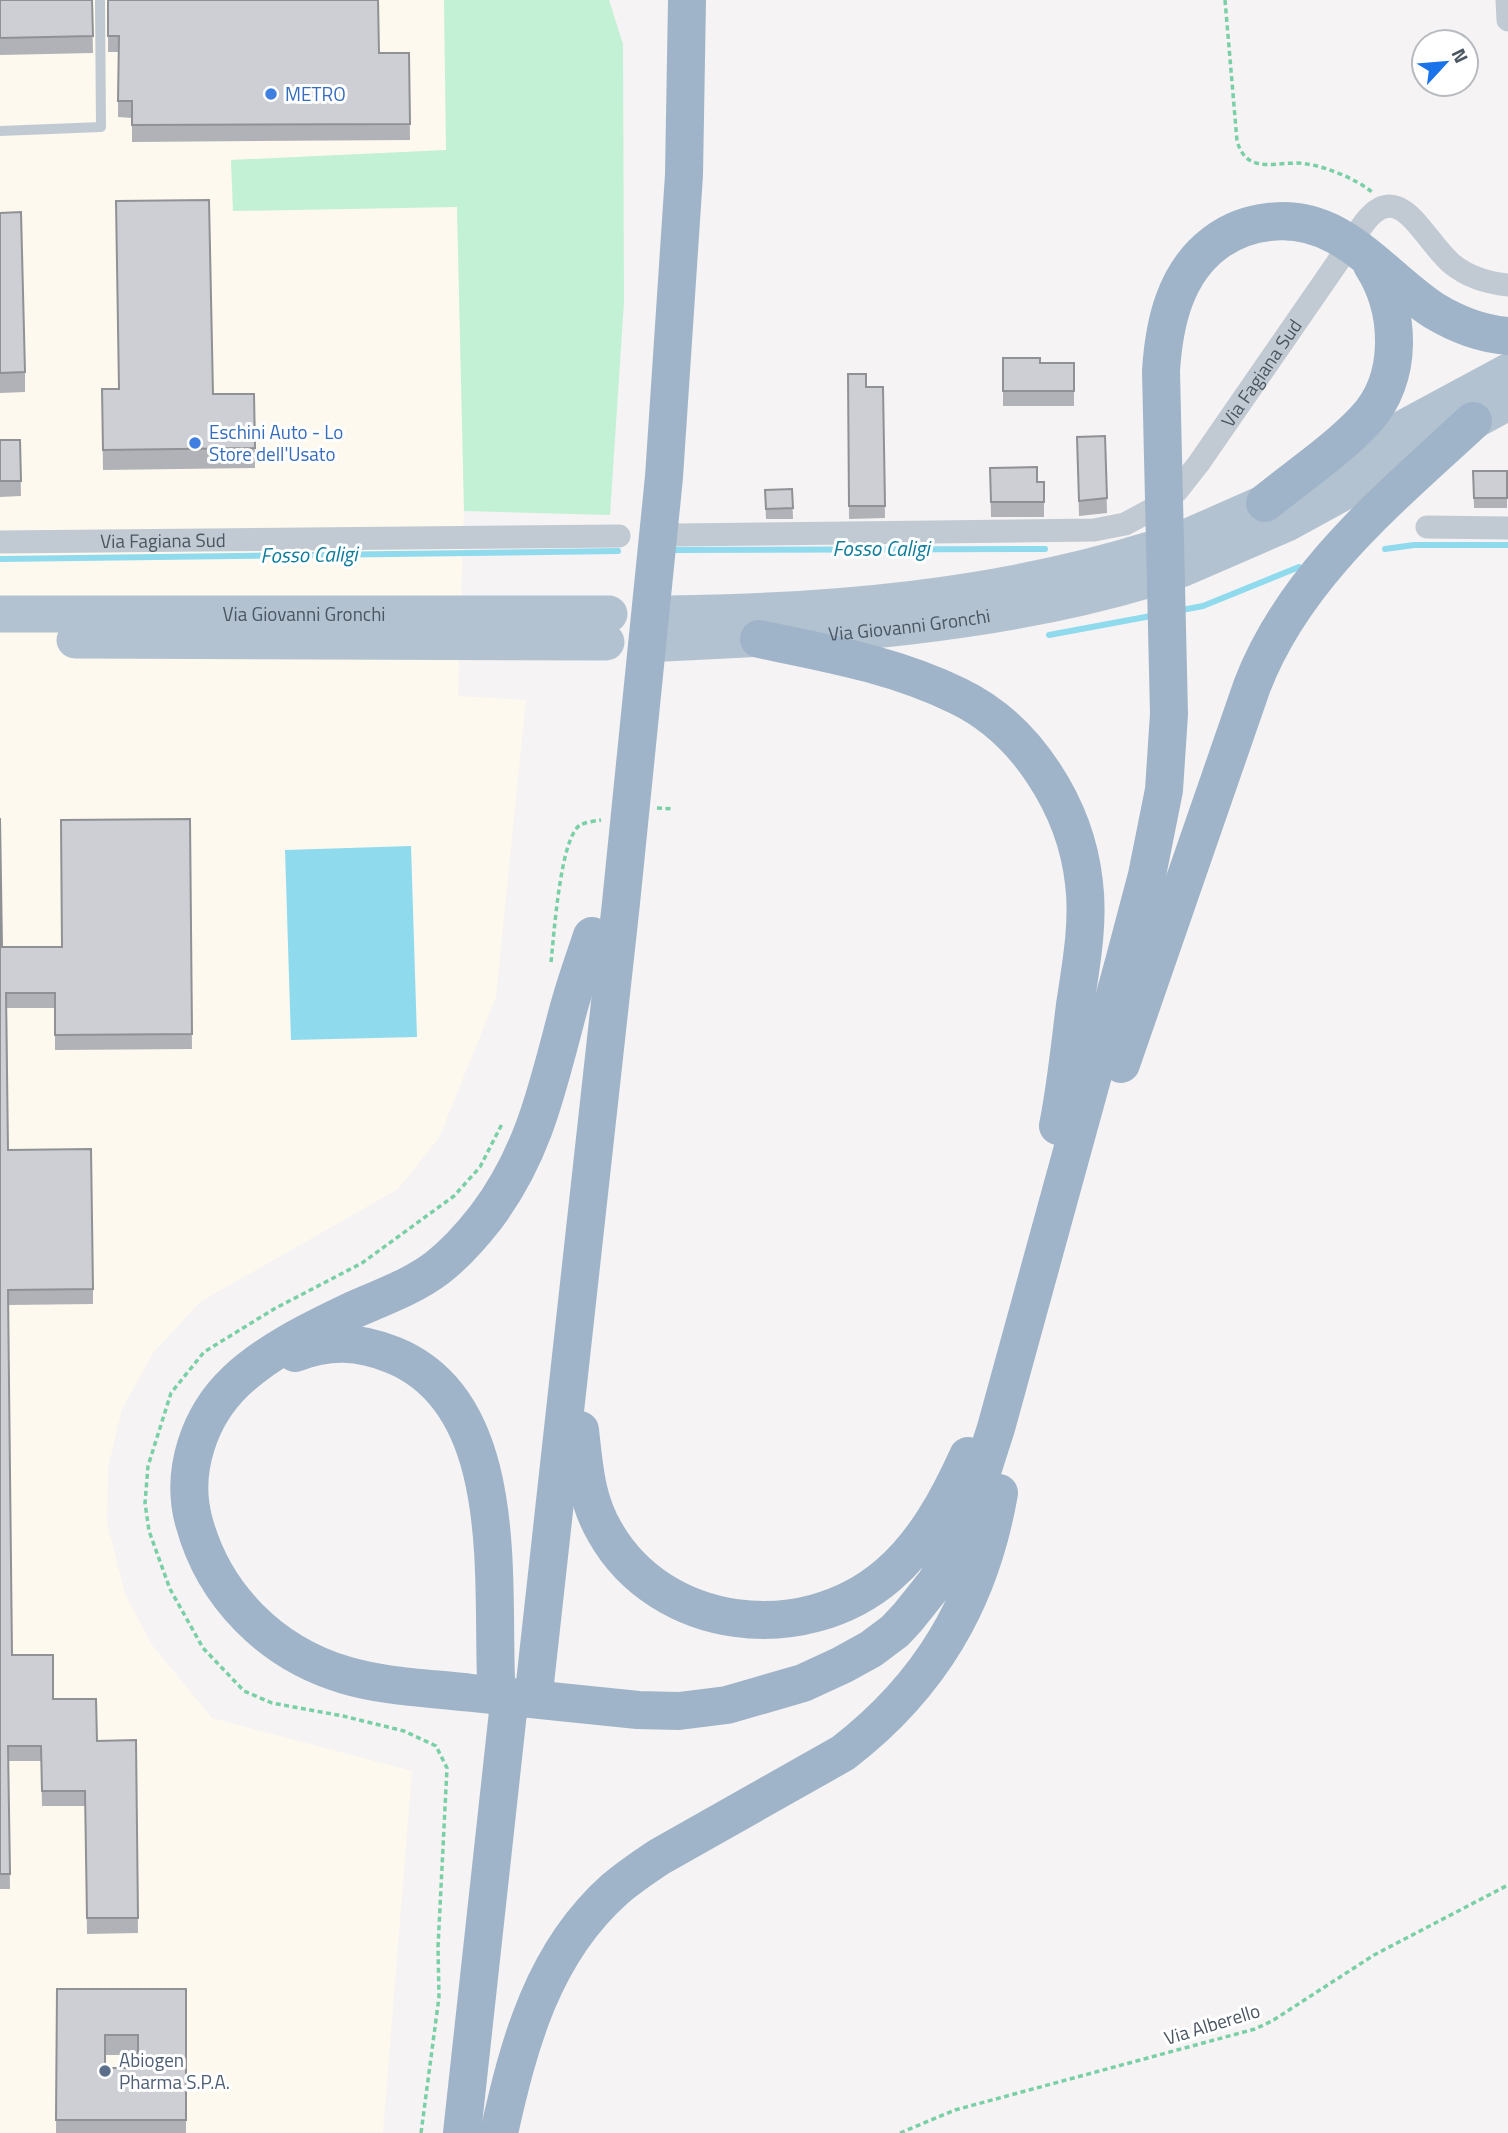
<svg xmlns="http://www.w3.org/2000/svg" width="1508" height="2133" viewBox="0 0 1508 2133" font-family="'Titillium Web',sans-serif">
<rect width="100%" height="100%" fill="#f5f3f3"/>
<!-- commercial -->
<path fill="#fdf9ef" d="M 0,0 L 444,0 L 446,150 L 231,160 L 233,210 L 457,206 L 464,511 L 458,696 L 526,700 L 496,997 L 439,1138 L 398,1189 L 200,1302 L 153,1353 L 122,1409 L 108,1468 L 107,1522 L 125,1594 L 152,1645 L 212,1718 L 412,1771 L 383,2133 L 0,2133 Z"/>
<!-- green -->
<path fill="#c3f1d5" d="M 444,0 L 609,0 L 623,44 L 624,302 L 610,515 L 464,511 L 457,207 L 233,211 L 231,160 L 446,150 Z"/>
<!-- water -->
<path fill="#90daee" d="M 411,846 L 417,1037 L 291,1040 L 285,850 Z"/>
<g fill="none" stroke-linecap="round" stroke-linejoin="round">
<!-- stream -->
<g stroke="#90daee" stroke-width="6">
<path d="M 1385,549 L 1414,545 L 1508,545"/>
<path d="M 674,550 L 1045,549"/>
<path d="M 0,559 L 618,551"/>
<path d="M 1182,610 L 1203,606 L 1299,567"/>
<path d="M 1049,635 L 1151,616"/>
</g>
<!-- path -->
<g stroke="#7ad0a6" stroke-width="3.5" stroke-dasharray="5 3.5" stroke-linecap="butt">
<path d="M 1225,0 L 1237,141 C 1248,178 1279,159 1307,164 C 1327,167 1356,179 1372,192"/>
<path d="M 657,808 L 674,809"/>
<path d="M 551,962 C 554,936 560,838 580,825 C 586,822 595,821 601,820"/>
<path d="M 421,2133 L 439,1997 L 438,1947 L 447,1768 L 436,1746 L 404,1731 L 343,1716 L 272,1703 L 244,1691 L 203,1648 L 170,1589 L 149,1531 L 145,1503 L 148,1466 L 171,1393 L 204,1352 L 274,1309 L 362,1263 L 454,1196 L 480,1167 L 503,1122"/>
<path d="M 900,2133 L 955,2110 L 1255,2029 L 1272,2021 L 1374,1955 L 1508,1885"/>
</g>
<!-- service -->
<path stroke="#c1cad2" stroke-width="10" d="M 0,131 L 101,127 L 100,0"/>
<!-- minor -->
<g stroke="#c1cad2" stroke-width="23">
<path d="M 1507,0 L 1508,20"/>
<path d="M 1360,229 C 1398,171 1422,239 1452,264 C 1468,277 1488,283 1508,285"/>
<path id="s1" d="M 1177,491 L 1199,463 L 1344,253"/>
<path d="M 1427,527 L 1508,528"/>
<path d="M 675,535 L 1094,530 L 1125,524 L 1151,510"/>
<path id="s2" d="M 0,542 L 619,536"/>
</g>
<!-- primary -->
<g stroke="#b3c2d1" stroke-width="37">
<path d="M 1181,540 L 1265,503 L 1508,372"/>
<path d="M 1181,569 L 1287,523 L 1508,402"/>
<path id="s3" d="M 0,614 L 609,614"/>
<path d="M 669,614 C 830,612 995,598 1150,550"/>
<path d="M 75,640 L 606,642"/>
<path id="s4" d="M 665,643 C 828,636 993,626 1150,579"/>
</g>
<!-- trunk -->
<g stroke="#9fb4c9" stroke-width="38">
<path d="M 1265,503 C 1298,476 1336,451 1365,420 C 1404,379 1401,310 1372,265"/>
<path d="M 759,639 C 827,653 895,665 958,696 C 1027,729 1076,808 1084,883 C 1089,923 1081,965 1075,1005 C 1070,1045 1066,1086 1058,1126"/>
<path d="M 592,936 C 582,965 572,993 565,1022 C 546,1094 532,1156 486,1217 C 472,1235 455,1254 437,1268 C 412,1287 380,1298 351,1311 C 311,1330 268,1351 236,1381 C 199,1416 180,1472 194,1522 C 214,1596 271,1653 345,1675 C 385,1687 430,1688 472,1693 C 527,1699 583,1704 638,1710 L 679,1711 L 727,1705 L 803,1683 L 842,1665 L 871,1649 L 895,1631 L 908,1617 L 936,1582 L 961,1537 L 996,1428 L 1124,962 L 1147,875 L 1164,790 L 1169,714 L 1161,371 C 1164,323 1175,273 1215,243 C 1231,231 1250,224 1269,222 C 1341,213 1380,275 1433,310 C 1456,324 1481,334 1508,336"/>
<path d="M 1121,1064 L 1252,686 C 1294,576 1389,499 1473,421"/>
<path d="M 295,1353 C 329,1340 359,1341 393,1355 C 510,1402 492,1576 496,1679"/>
<path d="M 580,1430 C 584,1466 586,1500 605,1532 C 661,1631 803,1648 888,1575 C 925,1543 948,1500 968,1456"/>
<path d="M 535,1683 L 621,903 L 664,477 L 684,175 L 687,0"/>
<path d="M 462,2133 L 508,1712"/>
<path d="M 499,2133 C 519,2043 543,1953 615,1889 C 629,1877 644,1867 659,1857 L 843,1753 C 930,1686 980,1602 999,1493"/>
</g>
</g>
<!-- wall -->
<g fill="#b0b2b7" fill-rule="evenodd">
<path d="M 0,0 L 92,0 L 93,53 L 0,55 Z"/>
<path d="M 108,0 L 379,53 L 409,53 L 410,140 L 132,142 L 132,118 L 118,117 L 118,52 L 108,52 Z"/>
<path d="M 0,213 L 25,372 L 25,392 L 0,393 Z"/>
<path d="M 1003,358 L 1040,363 L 1074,363 L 1074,406 L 1003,406 Z"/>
<path d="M 848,374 L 866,387 L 883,387 L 885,518 L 849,519 Z"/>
<path d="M 102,389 L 119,389 L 213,394 L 254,394 L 255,468 L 103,470 Z"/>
<path d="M 1105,436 L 1107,513 L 1079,516 L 1077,437 Z"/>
<path d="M 0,440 L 20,440 L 21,496 L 0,497 Z"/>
<path d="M 990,468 L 1037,482 L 1044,482 L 1044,517 L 991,517 Z"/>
<path d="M 1473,471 L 1507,471 L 1507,508 L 1474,508 Z"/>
<path d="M 792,489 L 793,519 L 766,519 L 765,490 Z"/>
<path d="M 0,818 L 2,947 L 62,947 L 190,819 L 192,1049 L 55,1050 L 55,1008 L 7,1008 L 8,1150 L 93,1289 L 93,1304 L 8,1305 L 12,1655 L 53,1699 L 97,1741 L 136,1740 L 138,1933 L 87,1934 L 85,1806 L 42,1806 L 41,1761 L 8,1761 L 10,1889 L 0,1889 Z"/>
<path d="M 57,1989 L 186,1989 L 186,2133 L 56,2133 ZM 105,2055 L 138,2055 L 138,2068 L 105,2068 Z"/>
</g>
<!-- building -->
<g fill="#cdcfd5" stroke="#909195" stroke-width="2" fill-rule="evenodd">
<path d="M 0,0 L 92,0 L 93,36 L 0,38 Z"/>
<path d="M 108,0 L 378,0 L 379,53 L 409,53 L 410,124 L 132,125 L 132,101 L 118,101 L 119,36 L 108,36 Z"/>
<path d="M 209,200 L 213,394 L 254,394 L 255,448 L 103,450 L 102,389 L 119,389 L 116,201 Z"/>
<path d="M 21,212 L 25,372 L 0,373 L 0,213 Z"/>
<path d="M 1003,358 L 1040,358 L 1040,363 L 1074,363 L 1074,391 L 1003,391 Z"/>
<path d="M 848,374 L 866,374 L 866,387 L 883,387 L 885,506 L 849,506 Z"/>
<path d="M 1105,436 L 1107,498 L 1079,501 L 1077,437 Z"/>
<path d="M 0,440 L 20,440 L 21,481 L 0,481 Z"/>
<path d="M 1037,467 L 1037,482 L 1044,482 L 1044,502 L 991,502 L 990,468 Z"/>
<path d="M 1473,471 L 1507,471 L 1507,498 L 1474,498 Z"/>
<path d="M 792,489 L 793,508 L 766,509 L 765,490 Z"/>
<path d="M 0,818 L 2,947 L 62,947 L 61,820 L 190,819 L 192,1034 L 55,1035 L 55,993 L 6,993 L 8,1150 L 91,1149 L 93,1289 L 8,1290 L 12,1655 L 53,1655 L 53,1699 L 96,1699 L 97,1741 L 136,1740 L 138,1918 L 87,1918 L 85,1791 L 42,1791 L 41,1746 L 8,1746 L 10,1874 L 0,1874 Z"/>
<path d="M 57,1989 L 186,1989 L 186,2120 L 56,2120 ZM 105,2035 L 138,2035 L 138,2068 L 105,2068 Z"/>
</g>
<!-- markers -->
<g fill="#3f7fe0" stroke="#fff" stroke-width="2.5">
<circle cx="271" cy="94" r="7"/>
<circle cx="195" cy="443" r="7"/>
</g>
<circle fill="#5c6f8a" stroke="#fff" stroke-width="2.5" cx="105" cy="2071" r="7"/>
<g text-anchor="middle" stroke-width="6" stroke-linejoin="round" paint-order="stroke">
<!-- shop labels -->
<g font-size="19" fill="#366cbe" stroke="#fff" text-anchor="start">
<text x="285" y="101">METRO</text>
<text x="209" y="439">Eschini Auto - Lo<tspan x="209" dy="22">Store dell'Usato</tspan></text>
</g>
<!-- street labels -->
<g font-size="19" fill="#4a5661" stroke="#fff">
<text dy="7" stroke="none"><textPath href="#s1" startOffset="145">Via Fagiana Sud</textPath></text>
<text dy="7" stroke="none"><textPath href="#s2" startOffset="163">Via Fagiana Sud</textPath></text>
<text dy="7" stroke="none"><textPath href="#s3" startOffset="304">Via Giovanni Gronchi</textPath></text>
<text dy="7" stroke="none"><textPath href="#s4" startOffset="245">Via Giovanni Gronchi</textPath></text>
<text transform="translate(1212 2024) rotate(-17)" y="7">Via Alberello</text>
</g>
<!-- service labels -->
<g font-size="19" fill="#4e5e75" stroke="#fff" text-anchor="start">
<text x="119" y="2067">Abiogen<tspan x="119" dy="22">Pharma S.P.A.</tspan></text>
</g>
<!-- water labels -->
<g font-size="21" font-style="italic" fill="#0c7c9b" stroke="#fff">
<text x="881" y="556">Fosso Caligi</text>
<text transform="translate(309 555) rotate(-1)" y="7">Fosso Caligi</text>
</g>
</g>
<!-- north arrow -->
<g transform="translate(1445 63) rotate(64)"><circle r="33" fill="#ffffff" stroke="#b7bbc0" stroke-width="2"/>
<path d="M0-5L12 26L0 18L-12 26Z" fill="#1a73e8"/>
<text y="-10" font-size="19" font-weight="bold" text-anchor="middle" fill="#4a5661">N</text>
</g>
</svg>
